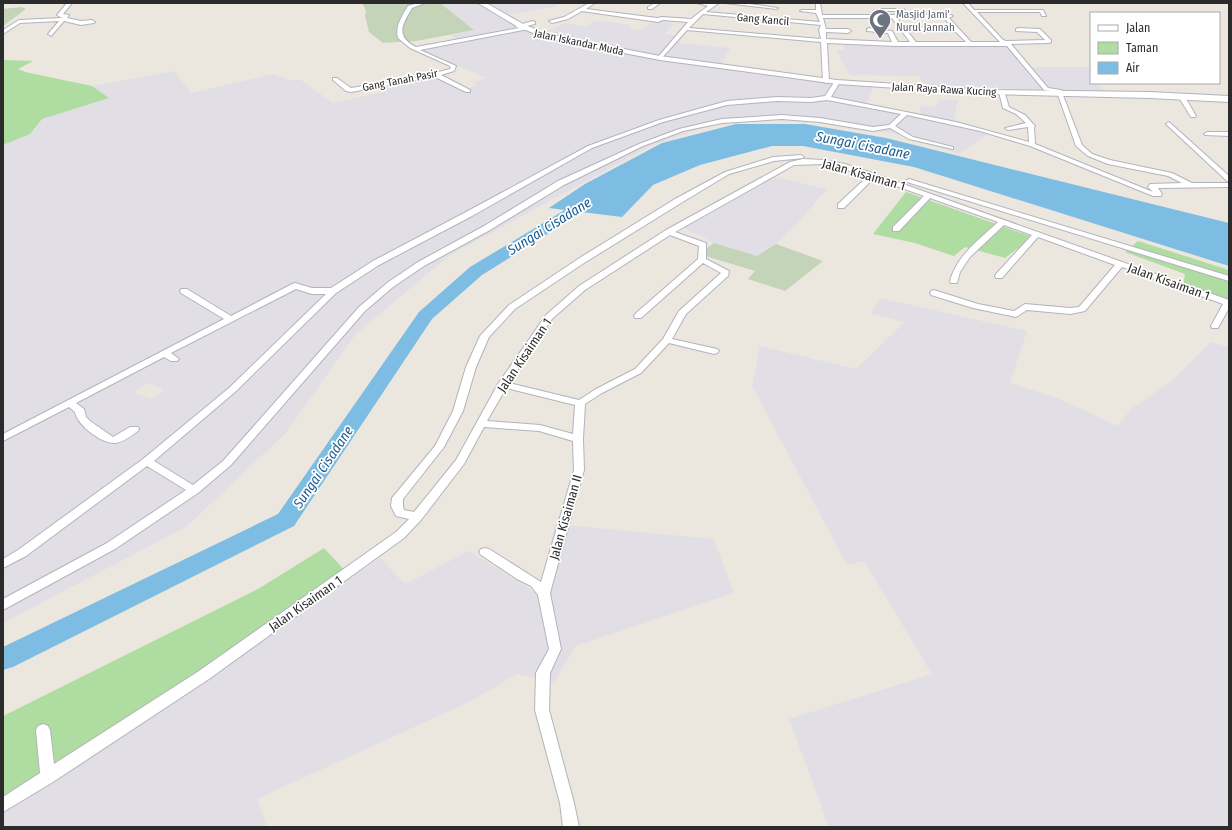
<svg xmlns="http://www.w3.org/2000/svg" width="1232" height="830" viewBox="0 0 1232 830" font-family="'Fira Sans Condensed',sans-serif">
<rect width="100%" height="100%" fill="#ebe7df"/>
<!-- industrial -->
<g fill="#e1dfe5" fill-rule="evenodd">
<path d="M 440,3 L 564,3 L 556,5 L 557,6 L 507,15 L 541,34 L 565,23 L 586,27 L 595,20 L 632,25 L 629,29 L 641,30 L 653,21 L 674,24 L 665,34 L 683,36 L 679,43 L 730,48 L 721,65 L 874,85 L 867,104 L 918,115 L 921,114 L 920,106 L 936,107 L 940,100 L 958,100 L 954,120 L 991,132 L 959,154 L 897,134 L 818,122 L 757,119 L 713,124 L 651,146 L 450,255 L 355,335 L 285,434 L 186,527 L 3,623 L 3,145 L 30,134 L 42,119 L 109,98 L 92,86 L 174,71 L 191,93 L 273,74 L 290,80 L 301,80 L 333,103 L 387,91 L 383,86 L 400,85 L 439,76 L 466,89 L 477,85 L 472,82 L 487,78 L 412,47 L 456,39 L 451,35 L 474,30 ZM 148,383 L 164,390 L 150,399 L 133,392 Z"/>
<path d="M 842,44 L 1007,45 L 1029,67 L 1091,67 L 1091,83 L 1097,83 L 1105,92 L 927,86 L 918,76 L 849,75 L 836,50 L 845,50 Z"/>
<path d="M 771,176 L 827,189 L 796,225 L 776,244 L 757,256 L 714,243 L 682,227 Z"/>
<path d="M 880,298 L 1027,331 L 1010,383 L 1057,398 L 1118,426 L 1131,409 L 1173,380 L 1211,342 L 1229,347 L 1229,827 L 829,827 L 789,719 L 932,674 L 864,561 L 847,565 L 752,386 L 760,346 L 856,369 L 905,322 L 871,314 Z"/>
<path d="M 555,524 L 714,539 L 734,593 L 576,646 L 554,682 L 517,674 L 471,701 L 257,799 L 267,827 L 3,827 L 3,812 L 64,774 L 380,558 L 405,584 L 469,551 L 538,594 Z"/>
</g>
<!-- green -->
<g fill="#afdca1">
<path d="M 3,60 L 33,61 L 18,69 L 25,72 L 92,86 L 109,98 L 42,119 L 30,134 L 3,145 Z"/>
<path d="M 906,192 L 1033,237 L 1005,258 L 965,247 L 954,256 L 915,243 L 873,234 Z"/>
<path d="M 1138,241 L 1229,270 L 1229,303 L 1183,287 L 1185,274 L 1125,252 Z"/>
<path d="M 324,548 L 351,577 L 64,774 L 3,812 L 3,716 L 258,589 Z"/>
</g>
<!-- cemetery -->
<g fill="#c3d4b8">
<path d="M 362,3 L 440,3 L 474,30 L 416,41 L 383,43 L 369,32 L 365,15 L 366,11 Z"/>
<path d="M 21,7 L 26,9 L 3,26 L 3,9 Z"/>
<path d="M 714,243 L 757,256 L 776,244 L 823,261 L 785,291 L 748,279 L 755,271 L 699,254 Z"/>
</g>
<!-- water -->
<path fill="#7dbde3" d="M 736,124 L 805,124 L 886,138 L 1229,223 L 1229,266 L 914,167 L 803,146 L 772,146 L 700,165 L 653,185 L 622,217 L 549,208 L 585,184 L 662,143 Z"/>
<g fill="none" stroke-linecap="round" stroke-linejoin="round">
<!-- river -->
<path fill="#7dbde3" fill-rule="evenodd" d="M 598,191 L 603,193 L 606,196 L 603,199 L 482,275 L 432,319 L 294,526 L 13,667 L 3,670 L 3,647 L 278,514 L 419,312 L 470,267 L 593,193 Z"/>
<!-- street casing -->
<g stroke="#b2b3bd" stroke-width="2">
<g id="street">
<path d="M 67,3 L 72,3 L 63,14 L 69,15 L 67,18 L 81,21 L 92,20 L 95,22 L 94,23 L 81,25 L 64,21 L 51,36 L 48,34 L 59,21 L 20,23 L 3,34 L 3,30 L 19,20 L 62,18 L 57,15 Z"/>
<path d="M 418,3 L 425,3 L 412,8 C 402,25 395,36 416,47 L 525,27 L 528,29 L 420,50 L 456,66 L 454,71 L 441,75 L 470,90 L 470,92 L 466,92 L 435,77 L 351,92 L 346,91 L 333,80 L 333,78 L 337,78 L 351,88 L 415,78 L 450,69 L 451,67 L 448,65 L 410,48 L 398,38 C 395,26 402,16 408,6 Z"/>
<path d="M 589,3 L 595,3 L 586,9 L 657,18 L 662,17 L 691,19 L 708,6 L 697,3 L 719,3 L 706,12 L 820,22 L 816,13 L 800,11 L 802,10 L 816,10 L 816,3 L 820,3 L 822,15 L 951,15 L 953,16 L 949,18 L 971,42 L 1000,42 L 963,3 L 968,3 L 974,10 L 1043,10 L 1046,16 L 1042,16 L 1040,12 L 977,12 L 1003,40 L 1006,41 L 1045,40 L 1037,32 L 1016,31 L 1016,29 L 1018,28 L 1040,29 L 1051,40 L 1051,42 L 1049,43 L 1011,44 L 1048,88 L 1061,90 L 1082,145 L 1092,154 L 1110,160 L 1172,173 L 1192,183 L 1229,183 L 1229,187 L 1158,188 L 1162,194 L 1161,196 L 1153,196 L 1030,146 L 980,131 L 907,115 L 895,126 L 913,137 L 953,147 L 953,149 L 909,139 L 890,128 L 873,131 L 820,122 L 782,119 L 722,123 L 683,131 L 643,146 L 564,185 L 490,230 L 424,266 L 393,287 L 365,311 L 231,465 L 198,493 L 115,549 L 3,610 L 3,599 L 107,543 L 186,490 L 147,466 L 26,556 L 3,568 L 3,559 L 18,550 L 143,459 L 229,388 L 326,294 L 312,294 L 296,289 L 171,353 L 179,359 L 177,361 L 171,361 L 164,357 L 76,403 L 84,409 L 86,417 L 90,421 L 113,437 L 130,427 L 138,427 L 139,429 L 138,431 C 131,436 124,442 115,443 C 102,444 77,425 75,412 L 69,407 L 3,441 L 3,434 L 224,319 L 181,293 L 180,291 L 181,289 L 187,289 L 231,316 L 292,284 L 295,283 L 312,288 L 331,288 L 373,261 L 466,212 L 588,146 L 659,120 L 727,101 L 777,97 L 811,98 L 825,96 L 835,81 L 837,80 L 840,82 L 831,97 L 956,122 L 1029,142 L 1028,127 L 1008,130 L 1005,128 L 1026,123 L 1016,114 L 1003,108 L 999,92 L 1004,91 L 1009,107 L 1025,115 L 1035,126 L 1034,127 L 1035,144 L 1153,192 L 1148,187 L 1150,184 L 1182,183 L 1168,176 L 1108,164 L 1088,156 L 1076,146 L 1057,92 L 1044,90 L 1007,46 L 896,46 L 827,43 L 829,81 L 826,83 L 823,81 L 821,42 L 687,30 L 660,60 L 658,59 L 658,57 L 688,22 L 663,20 L 658,22 L 582,11 L 568,19 L 552,23 L 549,21 L 564,17 ZM 703,14 L 821,25 L 819,30 L 821,39 L 689,28 ZM 823,18 L 892,18 L 910,42 L 898,42 L 892,31 L 869,28 L 867,29 L 867,31 L 888,33 L 892,42 L 826,39 L 826,32 L 848,33 L 851,31 L 848,29 L 826,29 ZM 897,18 L 944,18 L 953,28 L 904,27 ZM 907,31 L 956,32 L 966,42 L 916,42 ZM 827,100 L 901,114 L 889,125 L 873,127 L 820,118 L 782,115 L 722,119 L 679,129 L 639,144 L 558,181 L 484,226 L 418,262 L 387,283 L 359,307 L 223,461 L 193,485 L 154,461 L 235,392 L 336,293 L 379,265 L 472,216 L 592,148 L 663,122 L 727,105 L 777,101 L 811,102 Z"/>
<path d="M 655,3 L 660,3 L 652,9 L 648,9 L 648,7 Z"/>
<path d="M 725,3 L 741,3 L 778,8 L 776,9 Z"/>
<path d="M 882,9 L 903,9 L 905,10 L 903,11 L 880,11 Z"/>
<path d="M 533,21 L 535,22 L 535,24 L 518,28 L 515,26 Z"/>
<path d="M 1179,95 L 1183,95 L 1185,97 L 1196,116 L 1195,117 L 1191,117 L 1178,96 Z"/>
<path d="M 1169,122 L 1229,176 L 1229,182 L 1227,181 L 1167,125 L 1166,124 Z"/>
<path d="M 1207,132 L 1229,132 L 1229,136 L 1205,135 L 1204,134 Z"/>
<path d="M 801,155 L 804,157 L 803,158 L 774,161 L 729,174 L 681,203 L 584,263 L 515,309 L 489,337 L 476,367 L 463,411 L 444,447 L 403,499 L 403,506 L 404,510 L 414,512 L 456,460 L 498,384 L 546,315 L 579,286 L 666,230 L 790,162 L 803,159 L 824,160 L 845,164 L 875,174 L 1229,300 L 1229,308 L 1218,328 L 1212,328 L 1211,326 L 1223,304 L 1122,267 L 1085,311 L 1070,314 L 1027,310 L 1016,317 L 973,308 L 931,295 L 930,293 L 931,291 L 934,290 L 978,304 L 1014,311 L 1025,304 L 1070,308 L 1079,307 L 1115,265 L 1038,237 L 1002,278 L 996,278 L 995,276 L 996,274 L 1032,235 L 1004,225 L 970,257 L 960,272 L 957,283 L 951,283 L 950,281 C 957,255 979,240 998,222 L 930,198 L 899,231 L 893,231 L 893,227 L 924,196 L 874,178 L 844,208 L 838,208 L 838,204 L 868,176 L 824,164 L 794,165 L 675,232 L 706,243 L 706,259 L 729,271 L 728,276 L 686,314 L 672,339 L 717,349 L 719,351 L 717,353 L 714,354 L 669,343 L 641,373 L 602,393 L 585,404 L 583,439 L 584,470 L 550,593 L 561,649 L 550,673 L 549,710 L 574,803 L 579,827 L 563,827 L 560,803 L 535,710 L 536,673 L 549,649 L 538,595 L 531,586 L 517,579 L 481,555 L 479,552 L 481,549 L 485,548 L 489,549 L 541,582 L 574,470 L 573,441 L 539,431 L 484,427 L 464,464 L 421,520 L 404,538 L 209,679 L 53,782 L 3,812 L 3,797 L 40,773 L 36,730 L 38,726 L 43,724 L 48,726 L 50,730 L 54,764 L 199,671 L 396,532 L 409,519 L 396,516 L 391,506 L 392,498 L 435,446 L 453,411 L 466,367 L 480,336 L 509,305 L 578,259 L 675,199 L 725,172 L 773,157 ZM 670,235 L 699,246 L 698,259 L 635,314 L 634,316 L 635,318 L 641,318 L 703,263 L 721,273 L 679,311 L 663,339 L 635,369 L 596,389 L 579,400 L 509,383 L 552,319 L 585,290 ZM 506,388 L 575,405 L 573,434 L 540,425 L 487,421 Z"/>
<path d="M 909,179 L 1229,276 L 1229,281 L 907,182 L 905,181 Z"/>
</g>
</g>
<!-- secondary casing -->
<g stroke="#b2b3bd" stroke-width="2">
<path id="secondary" d="M 478,3 L 486,3 L 523,24 L 547,34 L 660,56 L 837,80 L 988,90 L 1149,92 L 1229,96 L 1229,102 L 1149,98 L 988,94 L 837,84 L 660,60 L 546,38 L 518,27 Z"/>
</g>
<!-- street -->
<use href="#street" fill="#fff" fill-rule="evenodd"/>
<!-- secondary -->
<use href="#secondary" fill="#fff" fill-rule="evenodd"/>
</g>
<!-- icons -->
<defs>
<g id="mosque-pin" transform="scale(1.15)"><path d="M0 17L-7.5 6A9.5 9.5 0 1 1 7.5 6Z" fill="#6b7280" stroke="#fff"/><path d="M3.5-4.9A6 6 0 1 0 3.5 4.9A5 5 0 1 1 3.5-4.9Z" fill="#fff"/></g>
</defs>
<g fill-rule="evenodd">
<use href="#mosque-pin" x="880" y="20"/>
</g>
<g text-anchor="middle" stroke-width="3.5" stroke-linejoin="round" paint-order="stroke">
<!-- far-worship labels -->
<g font-size="11" fill="#5b616d" stroke="#fff" text-anchor="start">
<text x="896" y="18">Masjid Jami'<tspan x="896" dy="13">Nurul Jannah</tspan></text>
</g>
<!-- far-street labels -->
<g font-size="11" fill="#2b2b2b" stroke="#fff">
<text transform="translate(763 19) rotate(5)" y="4">Gang Kancil</text>
<text transform="translate(579 42) rotate(12)" y="4">Jalan Iskandar Muda</text>
<text transform="translate(400 80) rotate(-11)" y="4">Gang Tanah Pasir</text>
<text transform="translate(944 89) rotate(3)" y="4">Jalan Raya Rawa Kucing</text>
</g>
<!-- street labels -->
<g font-size="13" fill="#2b2b2b" stroke="#fff">
<text transform="translate(864 174) rotate(16)" y="5">Jalan Kisaiman 1</text>
<text transform="translate(1169 281) rotate(20)" y="5">Jalan Kisaiman 1</text>
<text transform="translate(524 355) rotate(-56)" y="5">Jalan Kisaiman 1</text>
<text transform="translate(565 517) rotate(-74)" y="5">Jalan Kisaiman II</text>
<text transform="translate(305 603) rotate(-35)" y="5">Jalan Kisaiman 1</text>
</g>
<!-- water labels -->
<g font-size="14" font-style="italic" fill="#1b5c8f" stroke="#fff">
<text transform="translate(863 145) rotate(11)" y="5">Sungai Cisadane</text>
<text transform="translate(549 226) rotate(-32)" y="5">Sungai Cisadane</text>
<text transform="translate(323 467) rotate(-56)" y="5">Sungai Cisadane</text>
</g>
</g>
<!-- border -->
<rect width="1232" height="830" fill="none" stroke="#2b2b2b" stroke-width="8"/>
<!-- legend -->
<rect x="1090" y="12" width="130" height="72" fill="#ffffff" stroke="#aaaaaa"/>
<rect x="1098" y="25" width="20" height="6" fill="#ffffff" stroke="#aaaaaa"/>
<text x="1126" y="32" font-size="12" fill="#2b2b2b">Jalan</text>
<rect x="1098" y="42" width="20" height="12" fill="#afdca1" stroke="#aaaaaa"/>
<text x="1126" y="52" font-size="12" fill="#2b2b2b">Taman</text>
<rect x="1098" y="62" width="20" height="12" fill="#7dbde3" stroke="#aaaaaa"/>
<text x="1126" y="72" font-size="12" fill="#2b2b2b">Air</text>
</svg>
